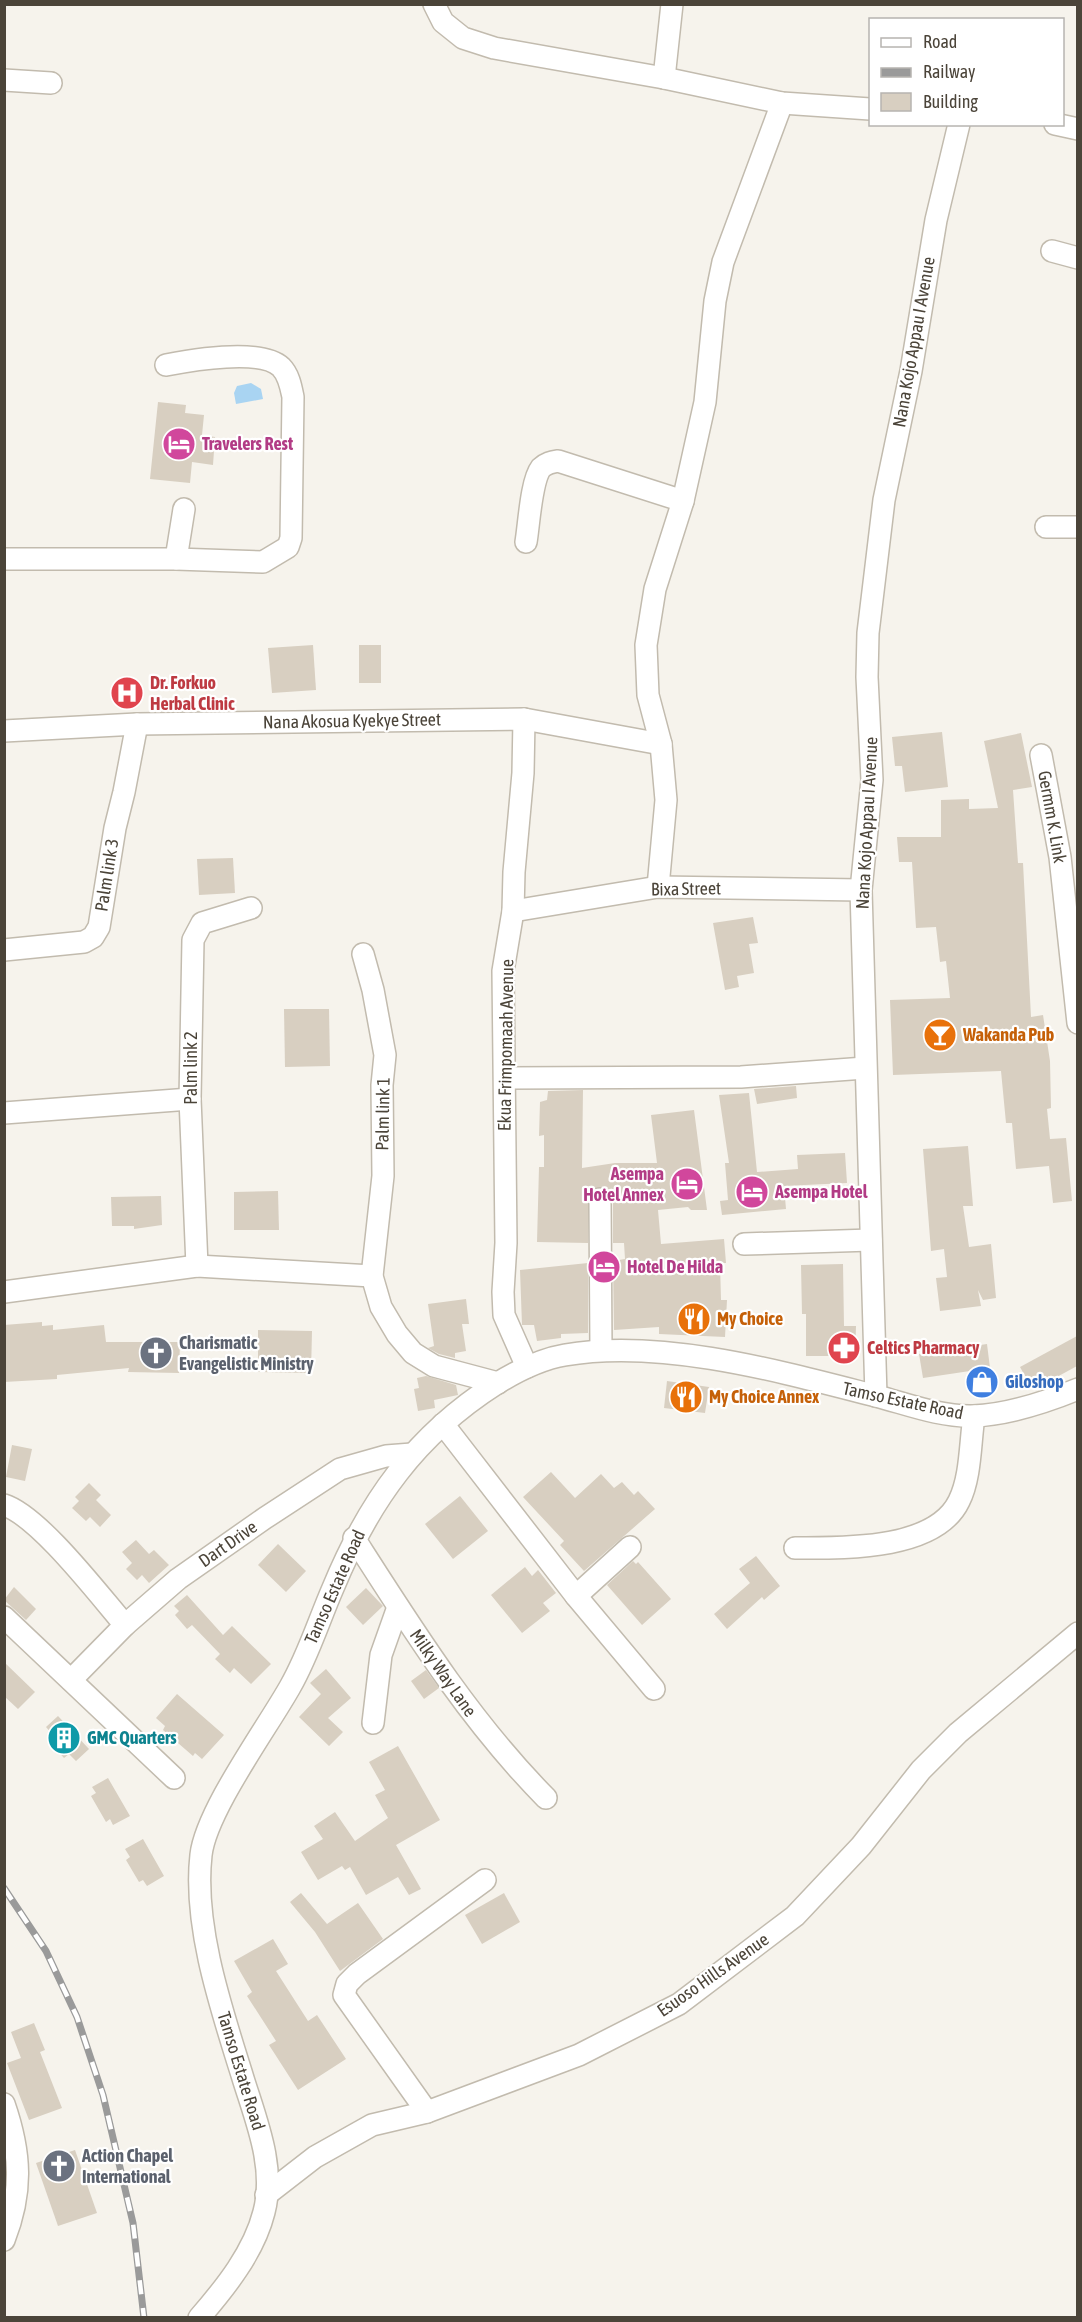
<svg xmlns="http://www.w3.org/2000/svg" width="1082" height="2322" viewBox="0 0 1082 2322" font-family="'Asap Condensed',sans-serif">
<rect width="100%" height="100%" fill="#f6f3ec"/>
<!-- water -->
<path fill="#a9d4f2" d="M 251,383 L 261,389 L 263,399 L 236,404 L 234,393 L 237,386 Z"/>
<!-- building -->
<g fill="#d8cfc1">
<path d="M 158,402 L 186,405 L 185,413 L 204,415 L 202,435 L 215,437 L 213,465 L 192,462 L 190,483 L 150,479 Z"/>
<path d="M 313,645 L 316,690 L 272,693 L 268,648 Z"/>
<rect x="359" y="645" width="22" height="38"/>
<path d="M 942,732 L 948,787 L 905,792 L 902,766 L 895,766 L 892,737 Z"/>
<path d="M 1021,733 L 1032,787 L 1013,790 L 1018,863 L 1023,863 L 1031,1017 L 1043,1015 L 1050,1061 L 1051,1108 L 1047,1109 L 1050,1139 L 1066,1138 L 1072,1201 L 1053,1203 L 1049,1166 L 1016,1169 L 1012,1123 L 1006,1123 L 1001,1071 L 893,1075 L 890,1000 L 950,998 L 946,961 L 940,962 L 936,927 L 916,928 L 912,862 L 899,862 L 897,837 L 941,837 L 941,800 L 969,799 L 969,809 L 998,808 L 984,741 Z"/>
<path d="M 233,858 L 235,893 L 199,895 L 197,859 Z"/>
<path d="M 753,917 L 758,943 L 749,944 L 754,973 L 737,976 L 739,987 L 725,990 L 713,923 Z"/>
<path d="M 284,1009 L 329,1009 L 330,1066 L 285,1067 Z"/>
<path d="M 796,1086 L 797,1098 L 757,1104 L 754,1089 Z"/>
<path d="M 583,1090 L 582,1168 L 615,1163 L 657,1163 L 651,1115 L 694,1110 L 707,1210 L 691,1210 L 688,1207 L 658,1210 L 661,1244 L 724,1239 L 726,1263 L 720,1263 L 721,1300 L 727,1300 L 725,1337 L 659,1334 L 659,1327 L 614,1330 L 613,1261 L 625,1259 L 624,1243 L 613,1243 L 613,1198 L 606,1188 L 594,1188 L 589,1193 L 588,1243 L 537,1242 L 539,1167 L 544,1167 L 544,1135 L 539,1136 L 540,1102 L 547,1100 L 548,1091 Z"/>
<path d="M 749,1093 L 757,1172 L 798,1169 L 797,1155 L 845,1153 L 847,1183 L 784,1186 L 786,1209 L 722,1215 L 720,1201 L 728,1200 L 725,1163 L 729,1163 L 719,1095 Z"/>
<path d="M 968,1146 L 973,1206 L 963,1206 L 969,1247 L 991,1244 L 996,1298 L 983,1300 L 978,1290 L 981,1306 L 940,1311 L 936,1278 L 947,1277 L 944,1249 L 931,1251 L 923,1149 Z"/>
<path d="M 278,1191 L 279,1230 L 234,1230 L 234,1192 Z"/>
<path d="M 161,1196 L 162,1225 L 134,1229 L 134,1226 L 112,1226 L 111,1197 Z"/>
<path d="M 588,1263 L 588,1333 L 561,1334 L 561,1338 L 537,1341 L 534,1325 L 522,1325 L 520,1270 Z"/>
<path d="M 843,1264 L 844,1326 L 856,1326 L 855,1356 L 806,1356 L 806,1314 L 802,1314 L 801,1265 Z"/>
<path d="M 466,1299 L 469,1324 L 462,1324 L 466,1351 L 455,1353 L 455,1358 L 439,1354 L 428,1348 L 434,1346 L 428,1304 Z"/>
<path d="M 42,1322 L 42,1326 L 53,1325 L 53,1330 L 104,1325 L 106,1342 L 180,1342 L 179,1373 L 128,1372 L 129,1368 L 57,1375 L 57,1379 L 4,1382 L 4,1325 Z"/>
<path d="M 258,1330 L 312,1331 L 311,1373 L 258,1372 Z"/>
<path d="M 1077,1336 L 1077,1366 L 1033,1390 L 1020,1367 Z"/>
<path d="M 987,1344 L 990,1368 L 923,1378 L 919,1354 Z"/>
<path d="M 426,1376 L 456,1385 L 458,1395 L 434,1400 L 435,1408 L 418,1411 L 414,1389 L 419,1388 L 417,1378 Z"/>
<path d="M 667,1381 L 709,1387 L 705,1413 L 664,1408 Z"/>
<path d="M 12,1445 L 32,1449 L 25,1481 L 6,1477 Z"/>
<path d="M 551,1472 L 575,1498 L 601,1474 L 614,1488 L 622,1482 L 634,1495 L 638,1491 L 655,1509 L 584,1571 L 560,1545 L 564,1541 L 523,1497 Z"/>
<path d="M 89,1483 L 101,1495 L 96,1500 L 111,1515 L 100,1527 L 90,1517 L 86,1521 L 72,1508 L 79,1501 L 75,1497 Z"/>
<path d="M 460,1496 L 488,1531 L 453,1559 L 425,1524 Z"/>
<path d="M 136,1540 L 149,1554 L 154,1550 L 169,1565 L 149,1583 L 142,1575 L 137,1580 L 126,1569 L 132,1563 L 122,1552 Z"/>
<path d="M 278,1544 L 306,1571 L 286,1592 L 258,1565 Z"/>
<path d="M 756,1556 L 780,1586 L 764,1600 L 762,1597 L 727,1629 L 714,1614 L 750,1583 L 739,1569 Z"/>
<path d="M 633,1561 L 636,1564 L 638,1562 L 671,1599 L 642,1625 L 607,1585 Z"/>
<path d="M 525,1567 L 532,1576 L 538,1570 L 556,1593 L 543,1603 L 550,1611 L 522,1633 L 491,1595 Z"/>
<path d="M 14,1587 L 36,1609 L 26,1620 L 4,1600 Z"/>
<path d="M 366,1588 L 383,1606 L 363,1625 L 346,1607 Z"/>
<path d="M 187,1595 L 223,1635 L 232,1626 L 271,1664 L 251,1684 L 234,1668 L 230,1673 L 215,1659 L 220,1654 L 192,1625 L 187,1629 L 175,1615 L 179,1611 L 174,1606 Z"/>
<path d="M 4,1662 L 35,1692 L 18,1709 L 4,1696 Z"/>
<path d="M 326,1669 L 351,1698 L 328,1718 L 343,1732 L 329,1746 L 299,1717 L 321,1694 L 310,1683 Z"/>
<path d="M 426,1670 L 439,1688 L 424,1699 L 411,1681 Z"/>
<path d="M 177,1694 L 224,1735 L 202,1759 L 195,1753 L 193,1756 L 163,1730 L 165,1726 L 156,1718 Z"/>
<path d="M 58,1716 L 89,1749 L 76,1761 L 69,1754 L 64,1758 L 48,1740 L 53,1735 L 46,1727 Z"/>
<path d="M 398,1746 L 440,1820 L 396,1845 L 421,1889 L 409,1895 L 398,1877 L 366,1895 L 350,1867 L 345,1870 L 342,1866 L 318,1880 L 301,1852 L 323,1839 L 314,1826 L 335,1812 L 355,1841 L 388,1818 L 375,1795 L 385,1790 L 369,1762 Z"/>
<path d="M 108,1778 L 130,1816 L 113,1825 L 110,1819 L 106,1822 L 91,1796 L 96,1793 L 92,1787 Z"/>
<path d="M 143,1839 L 164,1876 L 147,1886 L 143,1880 L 139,1882 L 126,1860 L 130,1857 L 125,1849 Z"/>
<path d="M 301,1893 L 327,1924 L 358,1903 L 383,1939 L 340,1971 L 315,1932 L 290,1902 Z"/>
<path d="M 504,1893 L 520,1922 L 482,1944 L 465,1915 Z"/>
<path d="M 273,1939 L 288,1964 L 276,1971 L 308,2021 L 317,2015 L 346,2059 L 298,2090 L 269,2045 L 276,2041 L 247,1996 L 252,1992 L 234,1961 Z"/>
<path d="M 34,2023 L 45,2050 L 40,2052 L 62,2108 L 29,2120 L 7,2063 L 21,2058 L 11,2032 Z"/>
<path d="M 75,2150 L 97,2213 L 58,2226 L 36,2163 Z"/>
</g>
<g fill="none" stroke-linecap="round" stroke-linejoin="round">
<!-- minor casing -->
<g stroke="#c2bbae" stroke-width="24">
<g id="minor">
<path d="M 434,4 L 443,22 L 463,38 L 494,48 L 664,78 L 782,103 L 870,109"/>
<path d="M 664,78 L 672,4"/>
<path d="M 4,80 L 51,83"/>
<path d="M 1055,124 L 1078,129"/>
<path d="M 1052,251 L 1078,258"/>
<path d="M 1046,527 L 1078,527"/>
<path d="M 526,542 C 529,525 531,481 541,468 C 546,463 551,462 558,461 L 683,501"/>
<path d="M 4,559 L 176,559 L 263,562 L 288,547 L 291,538 L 293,397 C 291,387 289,375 281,367 C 261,348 192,360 166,365"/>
<path d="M 176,559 L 184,509"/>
<path d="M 524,719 L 523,773 L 514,872 L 513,911 L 503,971 L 506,1243 L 503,1292 L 504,1315 L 527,1367"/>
<path d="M 4,731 L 137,724 L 524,719 L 661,744"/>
<path d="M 1041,755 L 1060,857 L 1078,1023"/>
<path d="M 658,887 L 666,800 L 661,744 L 648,695 L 646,645 L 655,589 L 683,501 L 705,402 L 715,301 L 723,262 L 782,103"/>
<path d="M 513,911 L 658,887 L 861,890"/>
<path d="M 4,950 L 84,942 L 93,937 L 99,927 L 115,828 L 124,792 L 137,724"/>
<path d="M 363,954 L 373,990 L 385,1055 L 382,1085 L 383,1176 L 372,1276 L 381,1307 L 397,1334 L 413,1353 L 434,1366 L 498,1383"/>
<path d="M 505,1078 L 741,1077 L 865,1068"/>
<path d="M 4,1113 L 190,1099"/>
<path d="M 600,1199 L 601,1350"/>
<path d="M 744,1244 L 871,1240"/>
<path d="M 197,1266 L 190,1099 L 193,940 L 202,923 L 251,908"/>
<path d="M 4,1292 L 197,1266 L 372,1276"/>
<path d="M 876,1396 L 861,890 L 872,780 L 867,677 L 868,633 L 884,500 L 911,371 L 936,220 L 959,124"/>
<path d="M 443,1424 L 576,1596 L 654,1689"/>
<path d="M 4,1505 C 39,1516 99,1595 125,1625"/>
<path d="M 354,1538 C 413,1630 469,1720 546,1798"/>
<path d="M 795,1548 C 841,1548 935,1551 959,1501 C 971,1477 970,1443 974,1416"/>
<path d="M 576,1596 L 630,1547"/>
<path d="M 4,1617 L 174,1778"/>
<path d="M 71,1680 L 125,1625 L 178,1579 L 265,1518 L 340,1469 L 386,1456 L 412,1454"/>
<path d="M 373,1723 L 381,1655 L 398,1607"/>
<path d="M 4,2104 C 21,2153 23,2192 4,2240"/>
<path d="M 427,2112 L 344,1995 L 347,1984 L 357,1974 L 485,1880"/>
<path d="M 266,2195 L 315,2157 L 372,2125 L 427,2112 L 579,2055 L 679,2004 L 795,1916 L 861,1846 L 921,1770 L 958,1733 L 1078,1633"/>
<path d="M 199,2318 C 225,2288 254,2252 264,2212 C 276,2166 255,2118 242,2075 C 221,2008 193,1925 201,1855 C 206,1811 267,1728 290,1687 C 308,1656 319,1620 333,1588 C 369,1501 416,1435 496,1384 C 517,1371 541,1359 565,1355 C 661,1338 782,1372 876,1396 C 907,1404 940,1417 973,1416 C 1007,1415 1046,1402 1078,1389"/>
</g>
</g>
<!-- minor -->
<use href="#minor" stroke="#fff" stroke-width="21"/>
<!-- rail casing -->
<g stroke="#9a9a9a" stroke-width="7">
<path id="rail" d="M 4,1888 L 46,1951 L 77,2017 L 103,2095 L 133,2223 L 144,2318"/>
</g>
<!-- rail -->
<use href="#rail" stroke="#fff" stroke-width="4.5" stroke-dasharray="14" stroke-linecap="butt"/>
</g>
<!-- icons -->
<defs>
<g id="hotel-disc" transform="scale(1.725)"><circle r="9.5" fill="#d1479c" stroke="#fff"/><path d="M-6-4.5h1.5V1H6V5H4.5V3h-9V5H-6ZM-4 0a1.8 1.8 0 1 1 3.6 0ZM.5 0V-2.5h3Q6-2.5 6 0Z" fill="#fff"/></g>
<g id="hospital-disc" transform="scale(1.725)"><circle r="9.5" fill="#e0444e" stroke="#fff"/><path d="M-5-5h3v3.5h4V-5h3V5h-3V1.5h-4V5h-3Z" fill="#fff"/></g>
<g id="bar-disc" transform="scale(1.725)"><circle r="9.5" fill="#e8710a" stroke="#fff"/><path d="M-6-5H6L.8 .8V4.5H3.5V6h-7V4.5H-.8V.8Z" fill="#fff"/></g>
<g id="restaurant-disc" transform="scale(1.725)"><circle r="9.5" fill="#e8710a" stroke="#fff"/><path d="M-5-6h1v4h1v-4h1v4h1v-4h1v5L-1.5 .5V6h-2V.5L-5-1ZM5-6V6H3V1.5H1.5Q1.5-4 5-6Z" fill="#fff"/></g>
<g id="pharmacy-disc" transform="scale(1.725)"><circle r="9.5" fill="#e0444e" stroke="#fff"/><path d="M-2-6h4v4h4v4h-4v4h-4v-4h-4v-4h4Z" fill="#fff"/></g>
<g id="church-disc" transform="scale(1.725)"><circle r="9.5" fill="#6b7280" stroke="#fff"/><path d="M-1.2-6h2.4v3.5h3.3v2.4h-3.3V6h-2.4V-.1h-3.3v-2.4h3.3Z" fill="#fff"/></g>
<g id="shop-disc" transform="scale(1.725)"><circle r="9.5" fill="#3f7fe0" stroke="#fff"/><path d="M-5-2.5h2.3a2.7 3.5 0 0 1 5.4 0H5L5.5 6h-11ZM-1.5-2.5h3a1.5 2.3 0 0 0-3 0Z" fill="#fff"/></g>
<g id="building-disc" transform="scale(1.725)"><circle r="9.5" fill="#0f9aa8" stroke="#fff"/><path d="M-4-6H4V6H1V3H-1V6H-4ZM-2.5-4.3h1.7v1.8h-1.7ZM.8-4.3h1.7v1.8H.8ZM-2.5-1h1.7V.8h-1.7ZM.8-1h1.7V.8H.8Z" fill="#fff"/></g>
</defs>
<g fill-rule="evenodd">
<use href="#hotel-disc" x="179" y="444"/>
<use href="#hospital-disc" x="127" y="693"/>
<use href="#bar-disc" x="940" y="1035"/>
<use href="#hotel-disc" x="687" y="1184"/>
<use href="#hotel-disc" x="752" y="1192"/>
<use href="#hotel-disc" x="604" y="1267"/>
<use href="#restaurant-disc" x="694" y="1319"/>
<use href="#pharmacy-disc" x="844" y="1348"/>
<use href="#church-disc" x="156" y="1353"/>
<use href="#shop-disc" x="982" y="1382"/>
<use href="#restaurant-disc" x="686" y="1397"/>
<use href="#building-disc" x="64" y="1738"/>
<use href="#church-disc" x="59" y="2166"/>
</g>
<g text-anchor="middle" stroke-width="4.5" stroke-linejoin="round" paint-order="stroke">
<!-- street labels -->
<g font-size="18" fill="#4b4439" stroke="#fff">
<text transform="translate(914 342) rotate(-80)" y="6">Nana Kojo Appau I Avenue</text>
<text transform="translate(352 721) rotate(-1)" y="6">Nana Akosua Kyekye Street</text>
<text transform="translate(1052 817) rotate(80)" y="6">Germm K. Link</text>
<text transform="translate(867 823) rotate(-87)" y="6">Nana Kojo Appau I Avenue</text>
<text transform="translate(107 875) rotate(-81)" y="6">Palm link 3</text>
<text transform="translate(686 889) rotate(-1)" y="6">Bixa Street</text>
<text transform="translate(506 1045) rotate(-89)" y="6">Ekua Frimpomaah Avenue</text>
<text transform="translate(191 1068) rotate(-90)" y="6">Palm link 2</text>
<text transform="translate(383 1114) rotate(-89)" y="6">Palm link 1</text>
<text transform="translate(903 1401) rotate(12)" y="6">Tamso Estate Road</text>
<text transform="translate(228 1544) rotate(-35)" y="6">Dart Drive</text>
<text transform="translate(335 1587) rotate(-66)" y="6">Tamso Estate Road</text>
<text transform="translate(443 1673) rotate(55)" y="6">Milky Way Lane</text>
<text transform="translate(713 1975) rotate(-35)" y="6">Esuoso Hills Avenue</text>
<text transform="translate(241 2071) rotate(73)" y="6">Tamso Estate Road</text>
</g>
<!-- hotel labels -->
<g font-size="18" font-weight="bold" fill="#b23c85" stroke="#fff" text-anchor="start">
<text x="202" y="450">Travelers Rest</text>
<text x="664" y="1180" text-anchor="end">Asempa<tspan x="664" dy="21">Hotel Annex</tspan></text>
<text x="775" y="1198">Asempa Hotel</text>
<text x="627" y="1273">Hotel De Hilda</text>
</g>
<!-- health labels -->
<g font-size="18" font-weight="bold" fill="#be3a42" stroke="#fff" text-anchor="start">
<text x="150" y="689">Dr. Forkuo<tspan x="150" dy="21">Herbal Clinic</tspan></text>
<text x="867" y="1354">Celtics Pharmacy</text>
</g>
<!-- food labels -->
<g font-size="18" font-weight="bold" fill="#c56008" stroke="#fff" text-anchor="start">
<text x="963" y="1041">Wakanda Pub</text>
<text x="717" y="1325">My Choice</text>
<text x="709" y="1403">My Choice Annex</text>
</g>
<!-- worship labels -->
<g font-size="18" font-weight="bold" fill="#5b616d" stroke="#fff" text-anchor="start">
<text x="179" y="1349">Charismatic<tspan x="179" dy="21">Evangelistic Ministry</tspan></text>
<text x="82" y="2162">Action Chapel<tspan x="82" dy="21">International</tspan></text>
</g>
<!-- shop labels -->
<g font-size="18" font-weight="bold" fill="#366cbe" stroke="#fff" text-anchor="start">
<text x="1005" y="1388">Giloshop</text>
</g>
<!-- culture labels -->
<g font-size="18" font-weight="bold" fill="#0d838f" stroke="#fff" text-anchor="start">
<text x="87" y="1744">GMC Quarters</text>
</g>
</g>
<!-- border -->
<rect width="1082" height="2322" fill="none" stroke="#4b4439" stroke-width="12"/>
<!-- legend -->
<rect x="869" y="18" width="195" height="108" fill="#ffffff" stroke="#b7b4b0" stroke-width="1.5"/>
<rect x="881" y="38" width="30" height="9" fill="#ffffff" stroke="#b7b4b0" stroke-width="1.5"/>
<text x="923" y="48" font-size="18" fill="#4b4439">Road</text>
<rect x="881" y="68" width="30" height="9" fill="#9a9a9a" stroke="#b7b4b0" stroke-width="1.5"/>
<text x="923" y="78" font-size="18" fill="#4b4439">Railway</text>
<rect x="881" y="93" width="30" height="18" fill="#d8cfc1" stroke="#b7b4b0" stroke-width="1.5"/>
<text x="923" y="108" font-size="18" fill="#4b4439">Building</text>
</svg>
